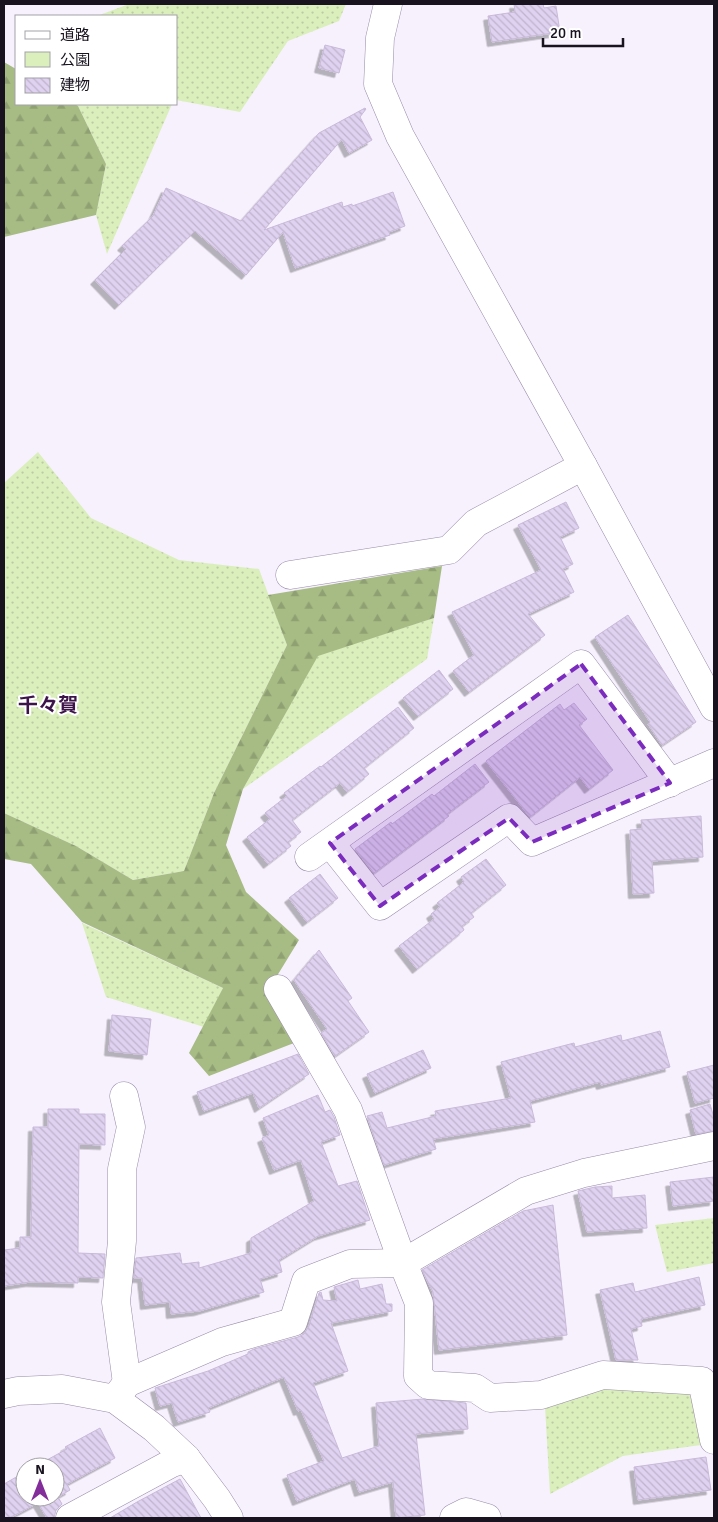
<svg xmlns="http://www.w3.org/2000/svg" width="718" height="1522" viewBox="0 0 718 1522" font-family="Signika,'Noto Sans JP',sans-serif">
<defs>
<pattern id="green-dots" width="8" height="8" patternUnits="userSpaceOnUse" patternTransform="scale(1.25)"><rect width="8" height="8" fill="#dbefbd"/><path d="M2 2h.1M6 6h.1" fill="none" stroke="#bbcca2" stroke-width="1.8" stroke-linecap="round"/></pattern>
<pattern id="forest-firs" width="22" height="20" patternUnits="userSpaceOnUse" patternTransform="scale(1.25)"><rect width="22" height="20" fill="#a7bc84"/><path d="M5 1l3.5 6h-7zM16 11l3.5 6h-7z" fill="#8fa172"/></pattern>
<pattern id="building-back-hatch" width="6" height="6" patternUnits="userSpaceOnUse" patternTransform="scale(1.25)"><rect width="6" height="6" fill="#dfd1f0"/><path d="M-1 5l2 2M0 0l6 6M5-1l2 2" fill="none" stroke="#bfb3cd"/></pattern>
<filter id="shadow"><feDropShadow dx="-4.5" dy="4.5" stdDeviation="0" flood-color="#0004"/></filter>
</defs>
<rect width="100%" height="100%" fill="#f7f1fe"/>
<!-- green -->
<g fill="url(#green-dots)">
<path d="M 129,4 L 346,4 L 339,21 L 288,41 L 240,112 L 176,100 L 176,16 L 97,16 Z"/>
<path d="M 75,104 L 172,104 L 107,254 L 96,215 L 106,164 L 78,106 Z"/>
<path d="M 38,452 L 91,518 L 179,560 L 259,569 L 287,645 L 214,793 L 184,871 L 133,880 L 76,846 L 4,813 L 4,483 Z"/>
<path d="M 434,618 L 427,659 L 243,789 L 318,655 Z"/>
<path d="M 82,923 L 223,988 L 204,1027 L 106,997 Z"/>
<path d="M 714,1218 L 714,1263 L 667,1272 L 655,1225 Z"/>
<path d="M 603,1386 L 695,1392 L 708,1444 L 623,1456 L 550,1494 L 545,1407 Z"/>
</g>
<!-- forest -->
<g fill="url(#forest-firs)">
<path d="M 4,62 L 16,69 L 16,104 L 75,104 L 78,106 L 106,164 L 96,215 L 4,237 Z"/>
<path d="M 442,566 L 434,618 L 318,656 L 243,789 L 226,845 L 246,892 L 299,940 L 269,989 L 294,1043 L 209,1076 L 189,1053 L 223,988 L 82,922 L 31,864 L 4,859 L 4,813 L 76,846 L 133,880 L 184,871 L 214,793 L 287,645 L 268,595 Z"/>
</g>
<!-- building -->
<g fill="url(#building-back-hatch)" stroke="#c8bad9" filter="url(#shadow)">
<path d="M 514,4 L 543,4 L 544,8 L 556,6 L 560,32 L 492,42 L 488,16 L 515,12 Z"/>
<path d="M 325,45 L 345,50 L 339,73 L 319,68 Z"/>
<path d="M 365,108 L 366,109 L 360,117 L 372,140 L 349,153 L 342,139 L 264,230 L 342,202 L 343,207 L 352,204 L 352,206 L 393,192 L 405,226 L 389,232 L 390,235 L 295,268 L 283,232 L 246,275 L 195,231 L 119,305 L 95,280 L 126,249 L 122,246 L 153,216 L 166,188 L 241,221 L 319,133 Z"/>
<path d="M 566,502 L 579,528 L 560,537 L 573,564 L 563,569 L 574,592 L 528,614 L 545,635 L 469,692 L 453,671 L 474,655 L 452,612 L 541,570 L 518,525 Z"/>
<path d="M 628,615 L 696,722 L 662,745 L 648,724 L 650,722 L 595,637 Z"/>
<path d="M 439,670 L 453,689 L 418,716 L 403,698 Z"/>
<path d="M 574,703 L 587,719 L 579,725 L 613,770 L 589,789 L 580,777 L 530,817 L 486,761 L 560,704 L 564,710 Z"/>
<path d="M 398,707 L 414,728 L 364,768 L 369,774 L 347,792 L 340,783 L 292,820 L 301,832 L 288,842 L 291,846 L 268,864 L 247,837 L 270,819 L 265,813 L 287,796 L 284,793 L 320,766 L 321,767 Z"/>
<path d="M 475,764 L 489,782 L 447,814 L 449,816 L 374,873 L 355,849 L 391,822 L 392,824 L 432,794 L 434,796 Z"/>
<path d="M 701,816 L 703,857 L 652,861 L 654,893 L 633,894 L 630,830 L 642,829 L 641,820 Z"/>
<path d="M 486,859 L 506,885 L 471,913 L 474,917 L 462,926 L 464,930 L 417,969 L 399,946 L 434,919 L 431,914 L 440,907 L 437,903 L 464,882 L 461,877 Z"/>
<path d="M 320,874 L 338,898 L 307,922 L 289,898 Z"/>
<path d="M 319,950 L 352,998 L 348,1001 L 369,1032 L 335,1056 L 321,1033 L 327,1029 L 294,980 Z"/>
<path d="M 112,1015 L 151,1019 L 147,1055 L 109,1051 Z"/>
<path d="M 660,1031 L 670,1067 L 601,1085 L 600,1082 L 530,1101 L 535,1122 L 433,1139 L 436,1149 L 384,1165 L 367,1116 L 382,1112 L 387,1128 L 436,1116 L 435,1111 L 511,1098 L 501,1062 L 574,1043 L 575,1047 L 621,1035 L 622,1041 Z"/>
<path d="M 423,1050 L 431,1068 L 375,1093 L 367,1074 Z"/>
<path d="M 298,1054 L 309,1074 L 259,1108 L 253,1093 L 204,1111 L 197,1092 Z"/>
<path d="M 714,1065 L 714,1098 L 695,1103 L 687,1072 Z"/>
<path d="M 318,1095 L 325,1112 L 330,1110 L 334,1117 L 340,1135 L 321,1142 L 338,1186 L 357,1181 L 370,1220 L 318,1236 L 279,1260 L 282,1272 L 260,1279 L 264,1292 L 199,1311 L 171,1314 L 170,1302 L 145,1305 L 142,1278 L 134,1278 L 136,1258 L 180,1253 L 182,1264 L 199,1262 L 199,1268 L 251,1253 L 251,1238 L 314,1201 L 301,1160 L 274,1170 L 262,1138 L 269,1135 L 263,1118 Z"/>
<path d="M 710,1104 L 714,1118 L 714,1131 L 696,1134 L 690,1110 Z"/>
<path d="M 48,1109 L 79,1109 L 79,1114 L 105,1114 L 105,1145 L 79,1144 L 78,1253 L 105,1254 L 103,1278 L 78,1277 L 78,1283 L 30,1282 L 4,1286 L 4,1250 L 20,1248 L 20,1237 L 31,1237 L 33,1127 L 48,1127 Z"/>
<path d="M 714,1177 L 714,1201 L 673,1206 L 670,1182 Z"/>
<path d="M 612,1186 L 612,1198 L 645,1195 L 647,1228 L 587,1232 L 578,1191 L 595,1187 Z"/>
<path d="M 553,1205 L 567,1335 L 439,1350 L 433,1292 L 422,1270 L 523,1211 Z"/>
<path d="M 699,1277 L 705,1305 L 641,1319 L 642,1326 L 631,1329 L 638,1360 L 616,1360 L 600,1290 L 633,1283 L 635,1292 Z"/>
<path d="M 358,1280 L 360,1289 L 382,1284 L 386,1304 L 392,1304 L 392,1311 L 331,1323 L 348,1371 L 313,1383 L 342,1458 L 379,1446 L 376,1403 L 423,1399 L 466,1403 L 468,1429 L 416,1434 L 425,1515 L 396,1518 L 393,1482 L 359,1492 L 355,1479 L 297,1501 L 287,1475 L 324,1461 L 301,1410 L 298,1411 L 284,1377 L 208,1408 L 210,1412 L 178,1422 L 172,1403 L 160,1406 L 155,1388 L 208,1371 L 248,1354 L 248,1352 L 254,1349 L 298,1337 L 304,1334 L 309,1326 L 319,1293 L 321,1292 L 323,1300 L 337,1301 L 334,1287 Z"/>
<path d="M 100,1428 L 115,1458 L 67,1484 L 70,1490 L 58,1497 L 62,1504 L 56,1510 L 54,1518 L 47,1518 L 38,1503 L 9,1518 L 4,1518 L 4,1484 L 25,1472 L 25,1497 L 55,1497 L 55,1467 L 34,1467 L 67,1449 L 65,1447 Z"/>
<path d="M 706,1457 L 711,1490 L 638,1500 L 634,1467 Z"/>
<path d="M 180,1479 L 201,1518 L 110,1518 L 137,1502 Z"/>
</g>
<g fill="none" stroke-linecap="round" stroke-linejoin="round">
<!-- minor casing -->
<g stroke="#988ba8" stroke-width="29">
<g id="minor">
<path d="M 388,4 L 380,38 L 378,84 L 400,136 L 583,466 L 714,707"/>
<path d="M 290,575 L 449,550 L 476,523 L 583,466"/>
<path d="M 330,843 L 380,906 L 509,818 L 532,842 L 714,763"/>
<path d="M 309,857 L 581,664 L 670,783"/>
<path d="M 278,989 L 348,1110 L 403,1263 L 419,1303 L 418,1376 L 428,1385 L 475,1388 L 490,1398 L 541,1395 L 603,1375 L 702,1381 L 714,1440"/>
<path d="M 124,1096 L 131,1127 L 122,1169 L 122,1241 L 116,1302 L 127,1383"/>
<path d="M 4,1394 L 18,1391 L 62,1389 L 115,1399 L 154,1428 L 186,1458 L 217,1499 L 229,1518"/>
<path d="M 115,1399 L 127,1383 L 222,1342 L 293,1322 L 306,1281 L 350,1264 L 403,1263 L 526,1191 L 584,1173 L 714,1146"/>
<path d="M 70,1518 L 172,1463 L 186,1458"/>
<path d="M 454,1518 L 466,1512 L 487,1518"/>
</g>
</g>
<!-- minor -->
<use href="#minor" stroke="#fff" stroke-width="28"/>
</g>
<!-- marked area -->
<path fill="#7b2cbf" fill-opacity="0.2" stroke="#7b2cbf" stroke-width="4" stroke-dasharray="10 6" stroke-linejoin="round" d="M 581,664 L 670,783 L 532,842 L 509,818 L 380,906 L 330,843 Z"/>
<g text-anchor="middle" stroke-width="4" stroke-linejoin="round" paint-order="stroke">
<!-- quarter labels -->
<g font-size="20" font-weight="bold" fill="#3d1449" stroke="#fff">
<text x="48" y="712">千々賀</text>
</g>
</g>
<!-- border -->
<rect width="718" height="1522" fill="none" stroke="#18131e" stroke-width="10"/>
<!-- legend -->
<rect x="15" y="15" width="162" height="90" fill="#ffffff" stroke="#a3a1a5"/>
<rect x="25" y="31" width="25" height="8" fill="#ffffff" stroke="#a3a1a5"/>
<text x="60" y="40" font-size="15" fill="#18131e">道路</text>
<rect x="25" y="52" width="25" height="15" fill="#dbefbd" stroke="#a3a1a5"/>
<text x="60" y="65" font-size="15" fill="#18131e">公園</text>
<rect x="25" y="78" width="25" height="15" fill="url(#building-back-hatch)" stroke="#a3a1a5"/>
<text x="60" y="90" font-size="15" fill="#18131e">建物</text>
<!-- north arrow -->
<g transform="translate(40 1482)"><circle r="24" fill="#ffffff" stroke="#a3a1a5"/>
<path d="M0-4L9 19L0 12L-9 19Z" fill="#832d9b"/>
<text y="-8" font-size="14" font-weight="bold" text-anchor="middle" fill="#18131e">N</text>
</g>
<!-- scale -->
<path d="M543 38v8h80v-8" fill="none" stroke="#18131e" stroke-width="2.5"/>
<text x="550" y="38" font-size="15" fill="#18131e" stroke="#ffffff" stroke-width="4" paint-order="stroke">20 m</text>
</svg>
